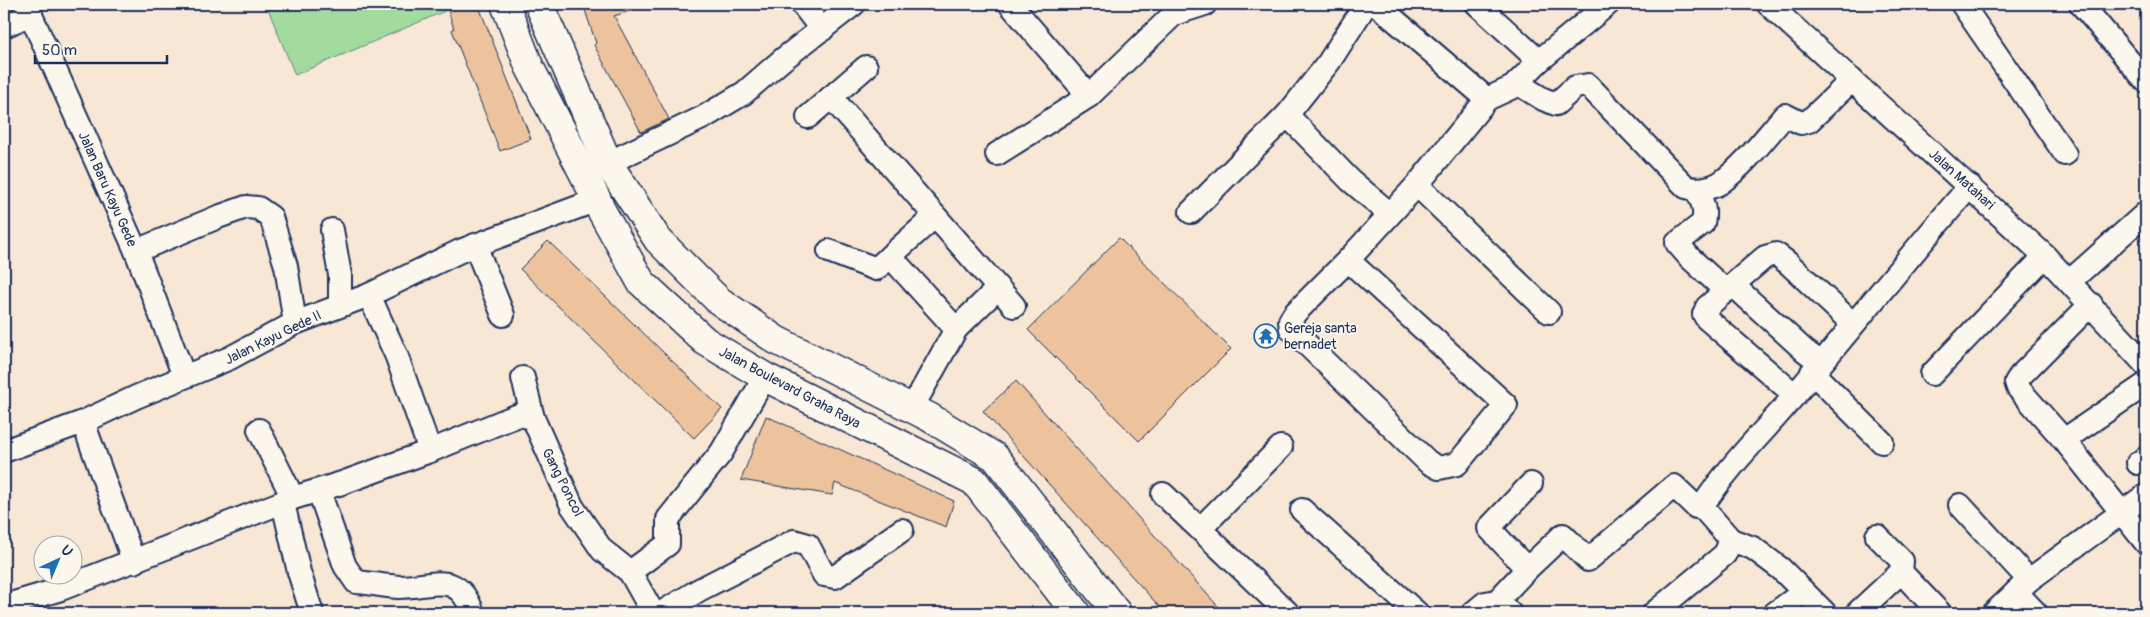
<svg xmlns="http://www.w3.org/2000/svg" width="2150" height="617" viewBox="0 0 2150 617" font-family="Pangolin,sans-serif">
<rect width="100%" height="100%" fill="#f7e7d4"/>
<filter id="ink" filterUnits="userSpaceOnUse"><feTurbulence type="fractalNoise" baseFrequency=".02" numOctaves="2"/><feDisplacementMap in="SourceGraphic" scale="10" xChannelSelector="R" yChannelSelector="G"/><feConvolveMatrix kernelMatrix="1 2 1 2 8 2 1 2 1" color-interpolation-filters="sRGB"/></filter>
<g filter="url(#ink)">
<!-- green -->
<path fill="#a3db9f" stroke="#5f857e" d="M 266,4 L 443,4 L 445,11 L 295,75 Z"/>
<!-- building -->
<g fill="#edc39d" stroke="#1b2f5e">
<path d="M 446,4 L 478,4 L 531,139 L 500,151 L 452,30 L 454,29 Z"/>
<path d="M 583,4 L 642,4 L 642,7 L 614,16 L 669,119 L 641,132 L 594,45 L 596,43 Z"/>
<path d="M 1119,238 L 1231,349 L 1139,441 L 1028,330 Z"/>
<path d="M 548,241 L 722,409 L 694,438 L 520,269 Z"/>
<path d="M 1016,381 L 1224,613 L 1165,613 L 983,411 Z"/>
<path d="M 766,416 L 954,501 L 946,527 L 835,483 L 832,495 L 741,480 Z"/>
</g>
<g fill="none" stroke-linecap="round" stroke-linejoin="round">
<!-- minor casing -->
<g stroke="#1b2f5e" stroke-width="26">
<g id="minor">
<path d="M 26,4 L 136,251 L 184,376"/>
<path d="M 802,4 L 822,30"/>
<path d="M 1010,4 L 1089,96"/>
<path d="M 1376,4 L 1487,99"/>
<path d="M 1477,4 L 1539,61"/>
<path d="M 1768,4 L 2045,256 L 2146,365"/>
<path d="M 1962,4 L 2065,154"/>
<path d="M 2081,4 L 2146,81"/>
<path d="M 4,26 L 31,14"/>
<path d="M 1517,83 L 1543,99 L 1556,104 L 1575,87 L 1588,85 L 1686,187 C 1696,190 1710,189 1720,183 C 1745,165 1765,138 1785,115 L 1801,123 L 1809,121 L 1852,80"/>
<path d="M 831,97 L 1014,306"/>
<path d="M 1287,115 L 1329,62 L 1366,4"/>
<path d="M 808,117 L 866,67"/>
<path d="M 997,154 L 1089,96 L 1174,14 L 1205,4"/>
<path d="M 608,163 L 704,117 L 744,93 L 782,60 L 854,4"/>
<path d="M 1417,185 L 1549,312"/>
<path d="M 1696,190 C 1703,202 1706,210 1703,223 L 1677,243 L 1690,258 L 1726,291"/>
<path d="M 1191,212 L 1287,115 L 1350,180 L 1390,214"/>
<path d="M 332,230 L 340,275 L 340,305"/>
<path d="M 475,245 L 503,315"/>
<path d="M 136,251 L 218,217 L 246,207 L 258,208 L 271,217 L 286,266 L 295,323"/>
<path d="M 829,251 L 876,269 L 935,216"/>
<path d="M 890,256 L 956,329"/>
<path d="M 1348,260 L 1506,405 L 1457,464 L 1439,468 L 1428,462 L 1291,329 L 1290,321 L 1295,313 L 1348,260 L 1417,185 L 1487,99 L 1513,87 L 1539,61 L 1608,4"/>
<path d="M 2070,281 L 2146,213"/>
<path d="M 1733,285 L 1805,351 L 1820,362"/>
<path d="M 369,295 L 397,357 L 430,451"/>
<path d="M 2091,304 L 2020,376 L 2016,382 L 2018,388 L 2064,440 L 2146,543"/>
<path d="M 1812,372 L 1882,442"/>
<path d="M 1932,374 L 2045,256"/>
<path d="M 523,378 L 533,418 L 572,506 L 602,550 L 630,572 L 653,613"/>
<path d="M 1795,395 L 1707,319 L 1704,314 L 1707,307 L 1765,257 L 1776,254 L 1788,263 L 1853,324"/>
<path d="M 912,408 L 956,329 L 998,288"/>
<path d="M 83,422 L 134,562"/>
<path d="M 259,430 L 293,498"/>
<path d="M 2064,440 L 2146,384"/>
<path d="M 4,451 L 83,422 L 136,397 L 230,358 L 295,323 L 369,295 L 460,251 L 597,200"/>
<path d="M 2138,463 L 2146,458"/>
<path d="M 319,491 L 345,566 L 356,582 C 370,583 385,586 399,587 C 434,587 457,569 473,613"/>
<path d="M 1163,494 L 1288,613"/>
<path d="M 283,503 L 299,572 L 312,613"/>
<path d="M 1960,505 L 2029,580"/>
<path d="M 1302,510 L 1417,613"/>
<path d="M 1200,529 L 1281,447"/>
<path d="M 1731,540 L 1753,548 L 1781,569 L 1825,613"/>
<path d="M 1527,569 L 1563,535 L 1588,560 L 1674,486 L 1696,507 L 1702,507"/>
<path d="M 630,572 L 668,544 L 668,519 L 721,453 L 765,377"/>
<path d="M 1901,572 L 1940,613"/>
<path d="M 2016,592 L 2036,613"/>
<path d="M 1497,601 L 1527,569 L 1489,528 L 1531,484"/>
<path d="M 4,606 L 61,589 L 293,498 L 342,483 L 430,451 L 506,420 L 519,415 L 533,418"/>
<path d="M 661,613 L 699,590 L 794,541 L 808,545 L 824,575 L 835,577 L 902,530"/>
<path d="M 1473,613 L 1485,603 L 1497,601 L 1510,613"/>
<path d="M 1654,613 L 1725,554 L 1731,540 L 1702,507 C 1728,466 1763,433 1794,396 C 1853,326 1910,255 1970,186"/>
<path d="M 1775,613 L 1804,592"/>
<path d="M 1857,613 L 1901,572 L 1902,561 L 1877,536"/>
<path d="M 1994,613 L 2029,580 L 2146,495"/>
</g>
</g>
<!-- major casing -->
<g stroke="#1b2f5e" stroke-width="31">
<g id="major">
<path d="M 505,4 L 529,66 L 597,200 L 600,208 L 641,282 L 705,341 L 765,377 L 974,481 L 1076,613"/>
<path d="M 539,4 L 608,163 L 658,240 L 718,300 L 776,340 L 929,417 L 995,457 L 1117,613"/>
</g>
</g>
<!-- minor -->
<use href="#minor" stroke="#fbf7ec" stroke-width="22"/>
<!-- major -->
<use href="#major" stroke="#fbf7ec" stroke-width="28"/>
</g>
</g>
<!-- icons -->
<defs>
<g id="temple-ring" transform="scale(1.25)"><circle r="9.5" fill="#fbf7ec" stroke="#1f6fb2" stroke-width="1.5"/><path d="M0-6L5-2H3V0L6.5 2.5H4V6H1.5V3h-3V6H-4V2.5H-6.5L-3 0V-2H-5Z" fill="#1f6fb2"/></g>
</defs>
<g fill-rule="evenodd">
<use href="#temple-ring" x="1266" y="336"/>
</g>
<g text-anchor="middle" stroke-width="4" stroke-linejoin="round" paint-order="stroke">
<!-- street labels -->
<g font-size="14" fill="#1b2f5e" stroke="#fbf7ec">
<text transform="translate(1962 179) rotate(42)" y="5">Jalan Matahari</text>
<text transform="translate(108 189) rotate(66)" y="5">Jalan Baru Kayu Gede</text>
<text transform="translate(273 337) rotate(-26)" y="5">Jalan Kayu Gede II</text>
<text transform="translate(790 387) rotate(28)" y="5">Jalan Boulevard Graha Raya</text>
<text transform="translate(563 482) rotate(63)" y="5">Gang Poncol</text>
</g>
<!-- poi labels -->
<g font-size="14" fill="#1b2f5e" stroke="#fbf7ec" text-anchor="start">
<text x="1284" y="333">Gereja santa<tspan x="1284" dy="16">bernadet</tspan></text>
</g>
</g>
<!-- margin -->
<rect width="2150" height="617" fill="none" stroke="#fbf7ec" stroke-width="20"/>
<rect x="10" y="10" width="2130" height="597" fill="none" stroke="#1b2f5e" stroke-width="2" filter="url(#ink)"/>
<!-- north arrow -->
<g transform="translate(58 560) rotate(44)"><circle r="24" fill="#fbf7ec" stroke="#a1a7b3"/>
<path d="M0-4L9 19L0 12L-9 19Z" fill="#1f6fb2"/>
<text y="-8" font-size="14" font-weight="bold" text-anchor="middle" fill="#1b2f5e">U</text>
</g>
<!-- scale -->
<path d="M35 55v8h132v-8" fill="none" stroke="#1b2f5e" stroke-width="2.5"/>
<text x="42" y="55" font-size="15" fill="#1b2f5e" stroke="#fbf7ec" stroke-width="4" paint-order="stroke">50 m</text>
</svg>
